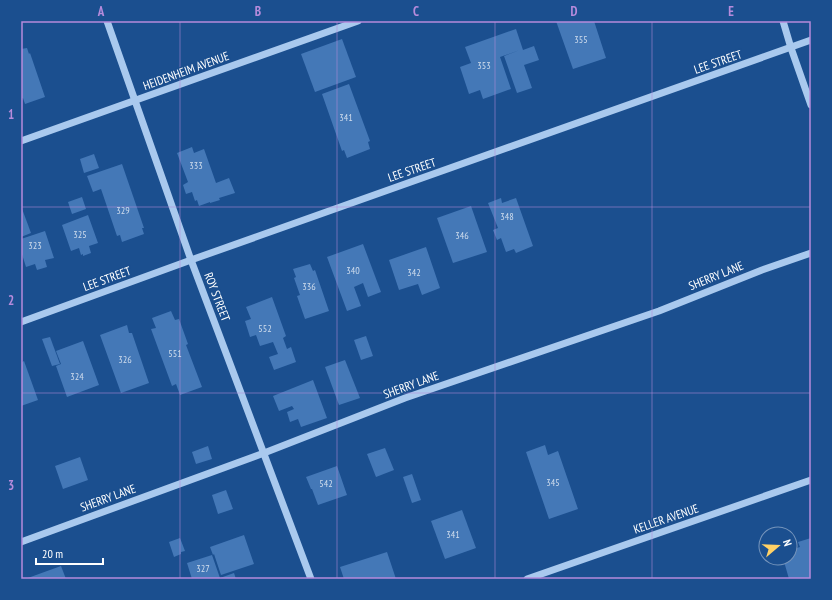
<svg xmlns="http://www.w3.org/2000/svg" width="832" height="600" viewBox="0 0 832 600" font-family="'PT Sans Narrow',sans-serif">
<rect width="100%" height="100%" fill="#1b4f8f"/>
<!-- building -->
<g fill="#4478b7">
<path d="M 556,21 L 594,21 L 606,58 L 573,69 Z"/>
<path d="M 516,29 L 523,50 L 534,46 L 539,60 L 524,65 L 532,88 L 517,93 L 504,56 L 520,50 L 500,57 L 511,89 L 483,99 L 480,90 L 469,94 L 460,67 L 471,63 L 465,47 Z"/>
<path d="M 342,39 L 356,77 L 315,92 L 301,54 Z"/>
<path d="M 27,48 L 29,54 L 30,53 L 45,97 L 25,104 L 23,98 L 21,99 L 21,49 Z"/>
<path d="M 349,84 L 370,141 L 368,142 L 370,149 L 347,158 L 344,150 L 342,151 L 322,94 Z"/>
<path d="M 192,147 L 194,153 L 204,149 L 216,183 L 229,178 L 235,193 L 219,198 L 220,200 L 210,203 L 210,202 L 199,206 L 197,200 L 195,201 L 192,192 L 186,194 L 183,185 L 188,182 L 177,153 Z"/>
<path d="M 94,154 L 99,168 L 84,173 L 80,159 Z"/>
<path d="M 122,164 L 144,228 L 142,228 L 144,234 L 122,242 L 120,235 L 117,236 L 101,189 L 93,192 L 87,176 Z"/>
<path d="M 82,197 L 86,209 L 72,214 L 68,202 Z"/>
<path d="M 501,198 L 502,203 L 516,198 L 533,246 L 516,253 L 514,249 L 506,252 L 501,238 L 497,240 L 493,230 L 498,228 L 488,203 Z"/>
<path d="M 21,206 L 31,233 L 21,237 Z"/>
<path d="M 471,206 L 487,252 L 453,263 L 437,218 Z"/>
<path d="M 88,215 L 98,243 L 89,246 L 91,253 L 83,256 L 83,254 L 81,255 L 79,248 L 71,251 L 62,225 Z"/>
<path d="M 45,231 L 54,258 L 45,260 L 47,267 L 37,270 L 35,264 L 26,267 L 21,251 L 21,239 Z"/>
<path d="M 363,244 L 381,292 L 368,297 L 363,283 L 354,287 L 361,306 L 347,311 L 327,257 Z"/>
<path d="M 426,247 L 440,288 L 422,295 L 418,284 L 399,290 L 389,260 Z"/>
<path d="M 310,264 L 313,271 L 315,270 L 329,311 L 305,319 L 297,296 L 300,295 L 294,278 L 296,277 L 293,269 Z"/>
<path d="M 272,297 L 286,336 L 283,338 L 287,349 L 291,347 L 296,362 L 274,370 L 269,357 L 278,354 L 273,342 L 260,346 L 256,335 L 250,337 L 245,321 L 251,319 L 246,307 Z"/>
<path d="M 171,311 L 175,320 L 179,319 L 188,344 L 186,345 L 202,387 L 180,395 L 176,384 L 172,386 L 151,329 L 156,328 L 152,318 Z"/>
<path d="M 127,325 L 129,333 L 132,333 L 149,383 L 121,393 L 100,335 Z"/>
<path d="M 366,336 L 373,356 L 361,360 L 354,340 Z"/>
<path d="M 50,337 L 60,364 L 52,366 L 42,339 Z"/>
<path d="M 83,341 L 99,385 L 67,397 L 56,366 L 61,364 L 56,351 Z"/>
<path d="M 345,360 L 360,398 L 339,405 L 325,367 Z"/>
<path d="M 24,361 L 38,400 L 21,406 L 21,363 Z"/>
<path d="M 313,380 L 327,418 L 301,427 L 298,419 L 290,422 L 287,412 L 294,409 L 292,406 L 279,411 L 273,396 Z"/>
<path d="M 545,445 L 548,455 L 558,451 L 578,509 L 549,519 L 526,452 Z"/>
<path d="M 208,446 L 212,459 L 196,464 L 192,452 Z"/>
<path d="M 385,448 L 394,470 L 376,477 L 367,454 Z"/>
<path d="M 80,457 L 88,480 L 63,489 L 55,466 Z"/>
<path d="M 337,466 L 347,495 L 318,505 L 312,489 L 311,489 L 306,477 Z"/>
<path d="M 412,474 L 421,500 L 412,503 L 403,477 Z"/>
<path d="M 226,490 L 233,509 L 218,514 L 212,495 Z"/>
<path d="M 462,510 L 476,548 L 445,559 L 431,521 Z"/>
<path d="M 244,535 L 254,564 L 221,575 L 214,554 L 213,555 L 210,547 Z"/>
<path d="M 180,538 L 185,551 L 181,552 L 181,554 L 174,557 L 169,542 Z"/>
<path d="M 811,538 L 811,579 L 789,579 L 783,558 L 790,558 L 790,550 L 800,547 L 798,542 Z"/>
<path d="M 387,552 L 396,579 L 344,579 L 340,567 Z"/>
<path d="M 212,555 L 220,578 L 234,573 L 236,579 L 192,579 L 187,563 Z"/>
<path d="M 61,566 L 66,579 L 25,579 Z"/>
</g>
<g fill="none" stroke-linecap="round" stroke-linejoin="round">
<!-- minor -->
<g stroke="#a9c9ee" stroke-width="7">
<path d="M 107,21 L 191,260 L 311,579"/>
<path d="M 783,21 L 791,48 L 811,105"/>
<path d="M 21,141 L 358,21"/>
<path d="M 21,322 L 191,260 L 811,40"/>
<path d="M 21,542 L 264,453 L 405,398 L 659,311 L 762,270 L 811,253"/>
<path d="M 527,579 L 811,480"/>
</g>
</g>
<!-- grid -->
<path fill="none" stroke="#b68bdc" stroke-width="1" stroke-opacity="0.55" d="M 180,21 L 180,579M 337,21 L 337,579M 495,21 L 495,579M 652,21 L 652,579M 21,207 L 811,207M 21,393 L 811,393"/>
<g text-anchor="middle" stroke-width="3" stroke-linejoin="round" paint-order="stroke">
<!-- number labels -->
<g font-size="10" fill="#d0dded">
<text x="581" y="43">355</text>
<text x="484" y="69">353</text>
<text x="346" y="121">341</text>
<text x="196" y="169">333</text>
<text x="123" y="214">329</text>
<text x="507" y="220">348</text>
<text x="80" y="238">325</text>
<text x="462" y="239">346</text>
<text x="35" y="249">323</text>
<text x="353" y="274">340</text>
<text x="414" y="276">342</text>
<text x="309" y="290">336</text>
<text x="265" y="332">552</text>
<text x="175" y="357">551</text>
<text x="125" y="363">326</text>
<text x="77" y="380">324</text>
<text x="553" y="486">345</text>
<text x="326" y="487">542</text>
<text x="453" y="538">341</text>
<text x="203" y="572">327</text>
</g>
<!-- street labels -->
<g font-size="12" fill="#fff" stroke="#1b4f8f">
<text transform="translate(718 62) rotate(-19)" y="4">LEE STREET</text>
<text transform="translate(186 71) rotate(-20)" y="4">HEIDENHEIM AVENUE</text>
<text transform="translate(412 170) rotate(-19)" y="4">LEE STREET</text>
<text transform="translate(716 276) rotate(-22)" y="4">SHERRY LANE</text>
<text transform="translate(107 279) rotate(-20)" y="4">LEE STREET</text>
<text transform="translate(217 297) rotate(69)" y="4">ROY STREET</text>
<text transform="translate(411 385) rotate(-20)" y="4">SHERRY LANE</text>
<text transform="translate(108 498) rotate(-20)" y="4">SHERRY LANE</text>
<text transform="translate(666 519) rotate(-19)" y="4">KELLER AVENUE</text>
</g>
</g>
<!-- border -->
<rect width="832" height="600" fill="none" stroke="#1b4f8f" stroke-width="44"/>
<!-- north arrow -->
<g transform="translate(778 546) rotate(71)"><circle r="19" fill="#1b4f8f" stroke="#7695bc"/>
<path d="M0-3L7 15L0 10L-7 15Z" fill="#ffd166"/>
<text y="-6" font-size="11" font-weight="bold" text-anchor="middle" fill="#ffffff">N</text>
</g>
<!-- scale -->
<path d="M36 558v6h67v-6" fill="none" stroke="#ffffff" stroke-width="2"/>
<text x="42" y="558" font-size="12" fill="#ffffff" stroke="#1b4f8f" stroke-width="3" paint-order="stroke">20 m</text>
<rect x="22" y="22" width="788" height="556" fill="none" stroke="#b68bdc" stroke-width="1.5"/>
<g font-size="13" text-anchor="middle" font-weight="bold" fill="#b68bdc">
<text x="101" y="16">A</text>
<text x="258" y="16">B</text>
<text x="416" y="16">C</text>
<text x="574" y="16">D</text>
<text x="731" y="16">E</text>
<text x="11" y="119">1</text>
<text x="11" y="305">2</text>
<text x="11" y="490">3</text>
</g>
</svg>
